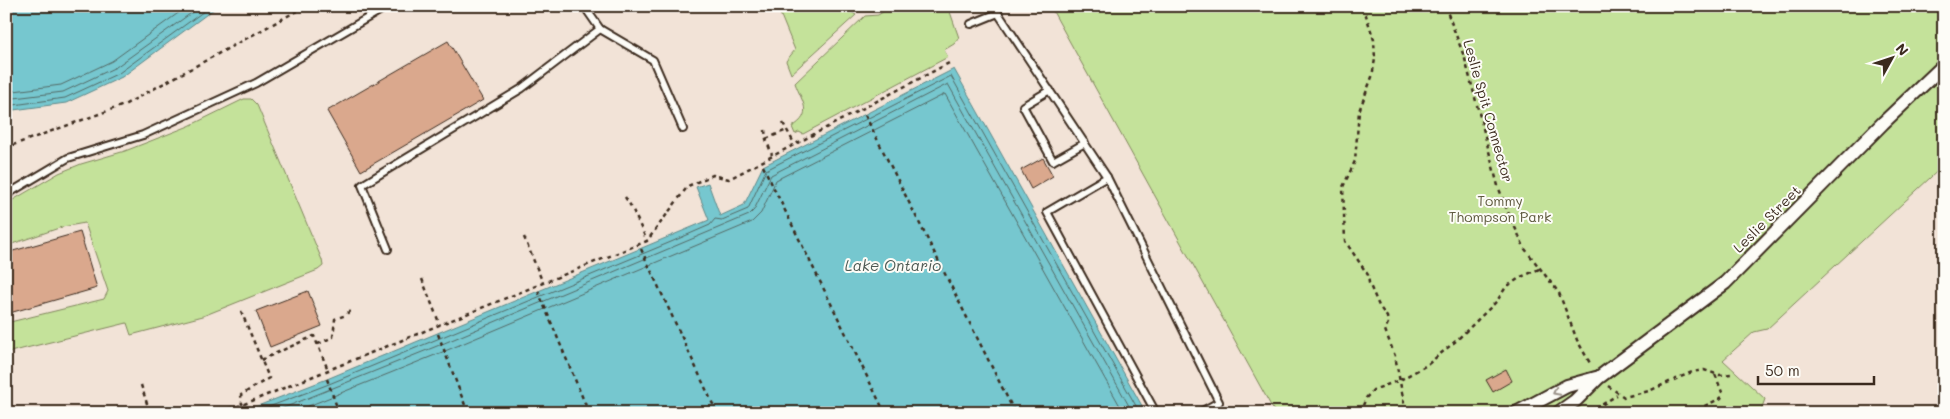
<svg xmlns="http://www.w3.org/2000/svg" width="1950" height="419" viewBox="0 0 1950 419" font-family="Mali,sans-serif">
<rect width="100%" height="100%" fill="#f2e3d7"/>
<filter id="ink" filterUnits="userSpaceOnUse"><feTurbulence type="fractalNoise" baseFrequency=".02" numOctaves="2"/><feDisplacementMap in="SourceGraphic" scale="10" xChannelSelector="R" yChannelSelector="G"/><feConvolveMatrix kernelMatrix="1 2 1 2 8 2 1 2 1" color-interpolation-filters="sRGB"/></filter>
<g filter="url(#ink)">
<!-- green -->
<g fill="#c4e29a" stroke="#80865c">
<path d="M 777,6 L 842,6 L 856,15 L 791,74 L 786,61 L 795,50 Z"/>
<path d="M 892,6 L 948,6 L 959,38 L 954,44 L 944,50 L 948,57 L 803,134 L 799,132 L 795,134 L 792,127 C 814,114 802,102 795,83 L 865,16 L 878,15 Z"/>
<path d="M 1050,6 L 1944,6 L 1944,165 L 1767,329 L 1754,332 L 1723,360 L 1765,399 L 1760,413 L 1275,413 Z"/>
<path d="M 244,99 L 251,99 L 257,105 L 322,260 L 323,266 L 318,270 L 203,316 L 131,335 L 127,323 L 6,353 L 6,323 L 104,299 L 108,291 L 85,223 L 62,227 L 6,246 L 6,204 L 59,173 L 81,164 L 125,151 L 189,126 Z"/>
</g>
<!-- water -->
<g fill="#76c7cf" stroke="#5e8888">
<path d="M 6,6 L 218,6 L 122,77 L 66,103 L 6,111 Z"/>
<path d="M 954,69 L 1146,413 L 233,413 L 250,409 L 327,379 L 709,220 L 696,187 L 708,183 L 720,216 L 744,205 L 763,166 Z"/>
</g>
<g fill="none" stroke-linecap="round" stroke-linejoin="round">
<!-- shore -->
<g stroke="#536965" stroke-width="1">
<path d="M 6,92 L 61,85 L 112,61 L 188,6"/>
<path d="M 6,99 L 63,92 L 116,67 L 201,6"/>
<path d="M 6,106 L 65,98 L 119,73 L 211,6"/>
<path d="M 253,413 L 329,384 L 671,242 L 710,225 L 715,219 L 722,220 L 748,209 L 766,170 L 951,76 L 1140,413"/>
<path d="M 271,413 L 442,344 L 749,215 L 754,210 L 771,175 L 948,84 L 1133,413"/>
<path d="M 291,413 L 445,351 L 752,222 L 761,213 L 776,180 L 945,94 L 1124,413"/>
</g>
</g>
<!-- building -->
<g fill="#daa88d" stroke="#3b2a1e">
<path d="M 448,41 L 483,100 L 361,171 L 327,111 Z"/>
<path d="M 1043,158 L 1053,176 L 1031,189 L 1021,170 Z"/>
<path d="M 80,232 L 97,288 L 6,314 L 6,253 Z"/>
<path d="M 308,291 L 322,326 L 270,347 L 256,311 Z"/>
<path d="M 1506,369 L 1512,381 L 1493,392 L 1486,380 Z"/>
</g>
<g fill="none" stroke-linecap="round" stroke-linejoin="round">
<!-- lane casing -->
<g stroke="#3b2a1e" stroke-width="10">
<g id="lane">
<path d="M 584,6 L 600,29 L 653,60 L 683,129"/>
<path d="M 857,6 L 870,6"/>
<path d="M 996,6 L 998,13 L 1107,177 L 1219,402 L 1199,413"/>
<path d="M 971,24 L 998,13"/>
<path d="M 1050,90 L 1023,106 L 1053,161 L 1085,143"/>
<path d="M 1107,177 L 1047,212 L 1156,413"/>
<path d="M 6,195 L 68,158 L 143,135 L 256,83 L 388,6"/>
<path d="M 388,249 L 362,185 L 521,89 L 600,29"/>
</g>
</g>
<!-- street casing -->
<g stroke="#3b2a1e" stroke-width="16">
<g id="street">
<path d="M 1516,413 L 1567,386 L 1596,378"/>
<path d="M 1558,413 L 1575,401 L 1598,378 L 1725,283 L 1883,123 L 1944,65"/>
</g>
</g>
<!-- path -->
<g stroke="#3b2a1e" stroke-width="2.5" stroke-dasharray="4 4" stroke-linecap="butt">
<path d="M 1363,6 L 1374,40 L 1375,59 L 1372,77 L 1359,111 L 1355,161 L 1343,187 L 1345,241 L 1368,275 L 1369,283 L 1379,306 L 1387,317 L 1388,323 L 1385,330 L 1395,356 L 1405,408 L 1408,413"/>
<path d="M 1445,6 L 1465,59 L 1498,186 L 1507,210 L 1525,249 L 1559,293 L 1577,340 L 1591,365"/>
<path d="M 865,115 L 1015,413"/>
<path d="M 783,123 L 794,143"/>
<path d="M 765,130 L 766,139 L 772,155"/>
<path d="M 766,139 L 787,130"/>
<path d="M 6,150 L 13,145 L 124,105 L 306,6"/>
<path d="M 763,166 L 885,413"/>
<path d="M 625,197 L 632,208 L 647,241"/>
<path d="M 524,237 L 543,283"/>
<path d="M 641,249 L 717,413"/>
<path d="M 422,279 L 440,325"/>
<path d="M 538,291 L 589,413"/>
<path d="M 241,311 L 269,378 L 241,395 L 242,405"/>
<path d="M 438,334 L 468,413"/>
<path d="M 318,344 L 333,337 L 335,319 L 346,315 L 352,308"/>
<path d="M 261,360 L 314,336 L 328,370"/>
<path d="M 327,379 L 339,413"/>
<path d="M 141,385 L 150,413"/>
<path d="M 1608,386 L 1624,397 L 1649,391 L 1692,372 L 1704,370 L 1719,375 L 1732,374"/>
<path d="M 58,411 L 59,413"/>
<path d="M 213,413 L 242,405 L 647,241 L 688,186 L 713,175 L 729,179 L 951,62"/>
<path d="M 1360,413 L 1366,398 L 1373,390 L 1400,380 L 1427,365 L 1457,340 L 1497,301 L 1506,287 L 1521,277 L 1539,269"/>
<path d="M 1589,413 L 1617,395"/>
<path d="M 1690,413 L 1721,398 L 1723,395 L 1715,374"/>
</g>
<!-- lane -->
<use href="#lane" stroke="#fdfcf7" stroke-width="6"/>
<!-- street -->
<use href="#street" stroke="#fdfcf7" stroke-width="12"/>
</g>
<!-- one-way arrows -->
<defs><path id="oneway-chevron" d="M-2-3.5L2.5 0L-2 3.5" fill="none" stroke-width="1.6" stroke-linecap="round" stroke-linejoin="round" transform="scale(1.25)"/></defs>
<use stroke="#9c938a" href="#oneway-chevron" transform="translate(1556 392) rotate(153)"/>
</g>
<g text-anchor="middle" stroke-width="4" stroke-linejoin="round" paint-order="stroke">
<!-- street labels -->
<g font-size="14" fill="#3b2a1e" stroke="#fdfcf7">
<text transform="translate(1488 111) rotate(74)" y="5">Leslie Spit Connector</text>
<text transform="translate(1767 219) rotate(-45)" y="5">Leslie Street</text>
</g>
<!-- park labels -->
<g font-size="14" fill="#5d583d" stroke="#fdfcf7">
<text x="1500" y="206">Tommy<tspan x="1500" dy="16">Thompson Park</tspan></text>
</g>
<!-- water labels -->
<g font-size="15" font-style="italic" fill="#4d5953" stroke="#fdfcf7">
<text x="893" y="271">Lake Ontario</text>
</g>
</g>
<!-- margin -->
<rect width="1950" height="419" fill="none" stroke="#fdfcf7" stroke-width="25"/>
<rect x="12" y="12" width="1925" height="394" fill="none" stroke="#3b2a1e" stroke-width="2" filter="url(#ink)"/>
<!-- north arrow -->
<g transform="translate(1892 58) rotate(50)" stroke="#fdfcf7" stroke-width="4" paint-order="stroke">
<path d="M0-4L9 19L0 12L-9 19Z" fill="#3b2a1e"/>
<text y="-8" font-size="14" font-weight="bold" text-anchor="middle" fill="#3b2a1e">N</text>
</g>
<!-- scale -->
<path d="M1758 376v8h116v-8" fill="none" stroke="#3b2a1e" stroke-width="2.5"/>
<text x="1765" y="376" font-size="15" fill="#3b2a1e" stroke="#fdfcf7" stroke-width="4" paint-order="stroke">50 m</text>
</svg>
